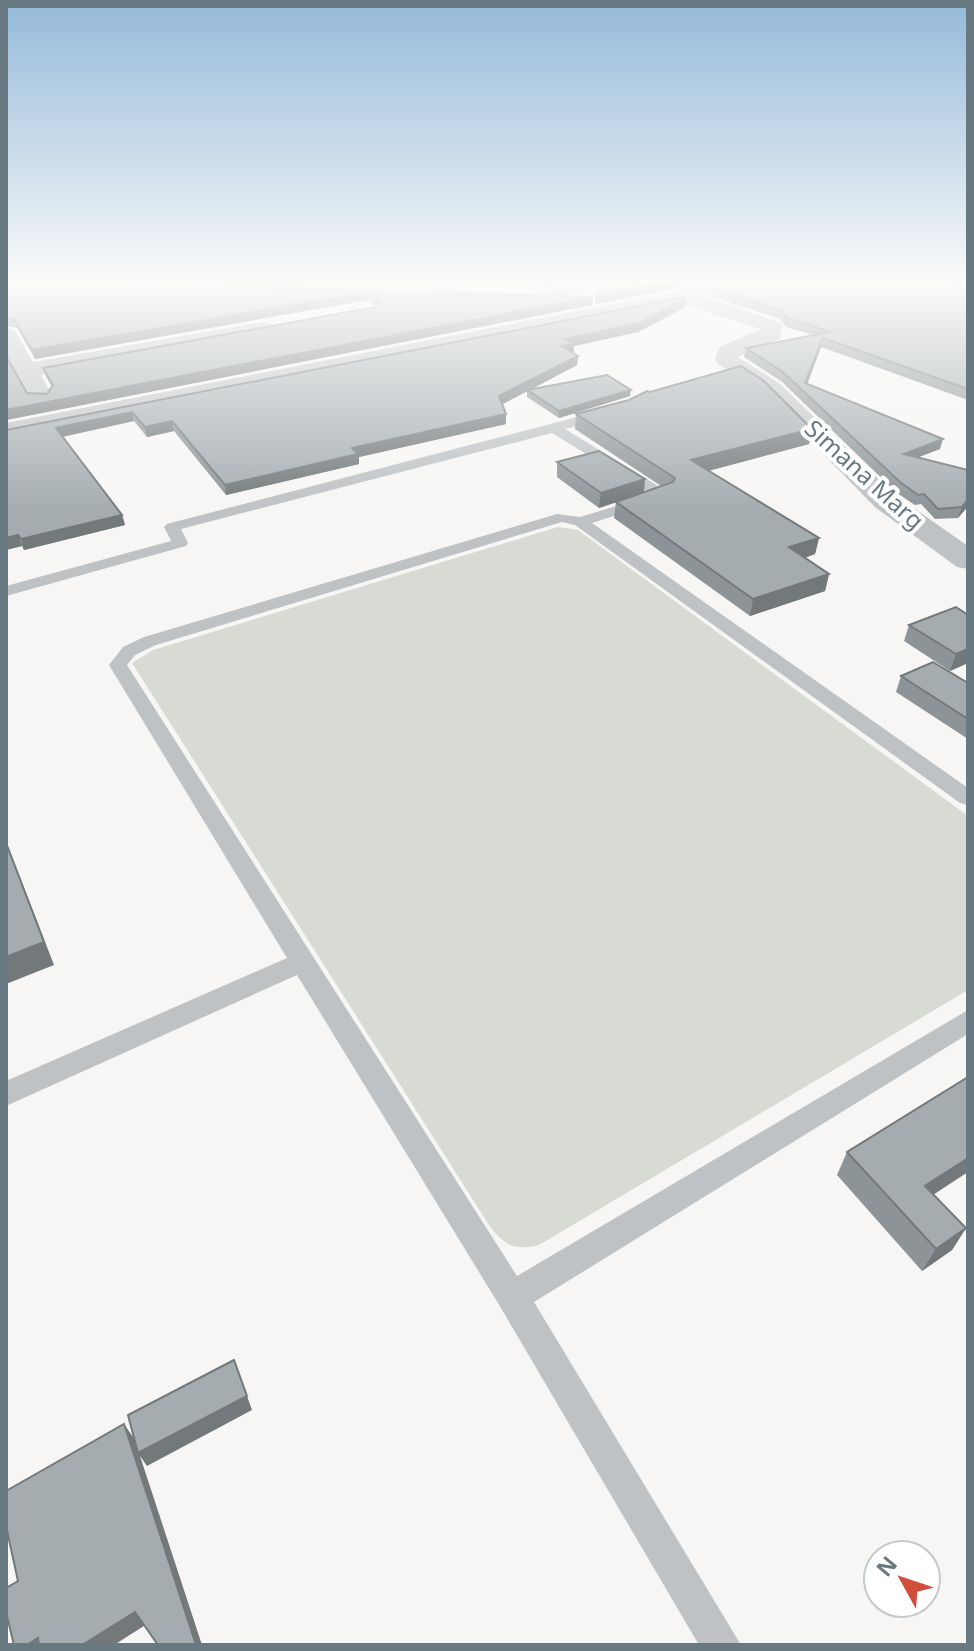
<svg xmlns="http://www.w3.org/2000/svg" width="974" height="1651" viewBox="0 0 974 1651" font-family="'Noto Sans',sans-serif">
<rect width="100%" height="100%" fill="#f7f6f4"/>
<!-- green -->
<path fill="#d7dbd4" d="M 558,527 L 578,530 L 968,816 L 968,990 L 539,1245 C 515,1251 503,1245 489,1225 L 132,663 L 153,650 Z"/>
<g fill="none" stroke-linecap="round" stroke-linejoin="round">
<!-- lane -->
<g fill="#bec2c5" fill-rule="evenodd">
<path d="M 604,410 L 609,411 L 609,417 L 565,429 L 668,492 L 668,498 L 658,498 L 552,433 L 181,529 L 188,543 L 186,546 L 6,596 L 6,586 L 171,541 L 164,527 L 167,524 Z"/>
<path d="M 643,498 L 648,499 L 648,505 L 592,523 L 968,788 L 968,805 L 960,803 L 575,525 L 562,522 L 156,645 L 135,655 L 127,665 L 517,1276 L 968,1010 L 968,1034 L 534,1302 L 741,1645 L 699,1645 L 501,1308 L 297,975 L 6,1106 L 6,1081 L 287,958 L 109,665 L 123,647 L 144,637 L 557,514 L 580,517 Z"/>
</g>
<!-- street -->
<g fill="#bec2c5" fill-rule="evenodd">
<path d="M 89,282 L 216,282 L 219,286 L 209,292 L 98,288 Z"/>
<path d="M 433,282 L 453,282 L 446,298 L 386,312 L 376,306 L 379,302 L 431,290 Z"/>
<path d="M 570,282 L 603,282 L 601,286 L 545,301 L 535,295 L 538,291 Z"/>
<path d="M 701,282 L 722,282 L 708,298 L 779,322 L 783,326 L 779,339 L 738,357 L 779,383 L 895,495 L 968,546 L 968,569 L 957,567 L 875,507 L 763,393 L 718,364 L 715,359 L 720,347 L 761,329 L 679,303 L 6,439 L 6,423 L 679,291 L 690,293 Z"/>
<path d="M 928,282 L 968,283 L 968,295 L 930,286 Z"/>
<path d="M 262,322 L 270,323 L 273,328 L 270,333 L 41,375 L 53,396 L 50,401 L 32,401 L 6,354 L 6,328 L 14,329 L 33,362 Z"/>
</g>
</g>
<!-- wall -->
<g fill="#8d9497">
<path d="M 432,282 L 697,282 L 689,290 L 678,288 L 595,304 L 595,296 L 600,292 L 593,287 Z"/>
<path d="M 6,285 L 593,297 L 592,305 L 6,420 L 27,393 L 47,394 L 52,387 L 46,377 L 43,368 L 375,307 L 376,306 L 367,300 L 35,359 L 17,328 L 6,326 Z"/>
<path d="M 714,288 L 968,289 L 968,400 L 821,347 L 807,384 L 940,449 L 918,457 L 968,506 L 958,518 L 935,519 L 921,504 L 915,505 L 897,493 L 781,381 L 744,357 L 746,348 L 813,335 L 786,327 L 780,319 L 713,297 Z"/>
<path d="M 685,299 L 684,308 L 638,332 L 574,346 L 573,353 L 578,356 L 577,365 L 530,390 L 630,396 L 559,418 L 527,397 L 527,391 L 502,404 L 506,414 L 506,424 L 359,457 L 359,464 L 226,495 L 174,431 L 147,437 L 134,421 L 63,437 L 122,515 L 125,525 L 24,550 L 22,546 L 6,550 L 6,430 Z"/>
<path d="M 650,392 L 812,429 L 809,444 L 708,471 L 819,538 L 815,554 L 805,558 L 829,574 L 825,591 L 750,616 L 614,518 L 616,502 L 599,508 L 557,477 L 557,462 L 644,492 L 661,486 L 575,429 L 576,414 L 629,400 Z"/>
<path d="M 968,615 L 968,663 L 950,671 L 904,641 L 909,625 Z"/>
<path d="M 901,676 L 968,683 L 968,739 L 896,692 Z"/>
<path d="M 847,1152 L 966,1228 L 952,1250 L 922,1271 L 837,1175 Z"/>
</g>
<!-- shaded-wall -->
<g fill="#73787b">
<path d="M 667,282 L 679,282 L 678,288 L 595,304 L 595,296 Z"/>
<path d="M 690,282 L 697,282 L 689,290 Z"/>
<path d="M 367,292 L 367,300 L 35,359 L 32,350 Z"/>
<path d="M 593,297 L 592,305 L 6,420 L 6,410 Z"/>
<path d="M 685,299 L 684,308 L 638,332 L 574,346 L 574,353 L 562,355 L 565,339 Z"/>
<path d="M 823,338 L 821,347 L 804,393 L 805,383 Z"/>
<path d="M 578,356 L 577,365 L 499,406 L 499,396 Z"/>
<path d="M 631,390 L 630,396 L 559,418 L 559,411 Z"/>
<path d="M 132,412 L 134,421 L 59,437 L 56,428 Z"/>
<path d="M 506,414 L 506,424 L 359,457 L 359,464 L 226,495 L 225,485 L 352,448 Z"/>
<path d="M 172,421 L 174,431 L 147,437 L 145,427 Z"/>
<path d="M 812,429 L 809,444 L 689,476 L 691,460 Z"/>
<path d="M 943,439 L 940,449 L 901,464 L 904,454 Z"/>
<path d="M 645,479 L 644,493 L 599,508 L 601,493 Z"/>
<path d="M 968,499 L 968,506 L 958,518 L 962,507 Z"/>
<path d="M 122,515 L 125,525 L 24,550 L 21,539 Z"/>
<path d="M 18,535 L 22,546 L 6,550 L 6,538 Z"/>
<path d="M 819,538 L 815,554 L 785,564 L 789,547 Z"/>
<path d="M 829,574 L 825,591 L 750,616 L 753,599 Z"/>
<path d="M 968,649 L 968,663 L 950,671 L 956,654 Z"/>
<path d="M 6,841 L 54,965 L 6,984 Z"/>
<path d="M 968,1158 L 968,1172 L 913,1208 L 925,1186 Z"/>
<path d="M 966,1228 L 952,1250 L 922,1271 L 936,1249 Z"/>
<path d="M 234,1360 L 252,1410 L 147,1466 L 140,1456 L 202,1645 L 196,1645 L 124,1424 L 135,1440 Z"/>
<path d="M 135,1612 L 147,1624 L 114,1645 L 82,1645 Z"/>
<path d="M 38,1638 L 47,1645 L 27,1645 Z"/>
</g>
<!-- building -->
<g fill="#a4acb0" stroke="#73787b" stroke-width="2">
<path d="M 26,282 L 95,282 L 593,297 L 6,410 L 6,356 L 27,393 L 47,394 L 53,385 L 43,368 L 375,307 L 380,300 L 367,292 L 32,350 L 14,319 L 6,318 L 6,285 Z"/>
<path d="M 599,282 L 667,282 L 595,296 L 606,287 Z"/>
<path d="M 720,282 L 938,282 L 968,289 L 968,389 L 823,338 L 805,383 L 943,439 L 904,454 L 968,470 L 968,499 L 962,507 L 938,509 L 924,494 L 918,495 L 900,482 L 783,372 L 746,348 L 831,332 L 787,318 L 781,311 L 714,288 Z"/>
<path d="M 680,298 L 685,299 L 639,323 L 565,339 L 574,344 L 562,346 L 578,356 L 499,396 L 506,414 L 352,448 L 358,454 L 225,485 L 172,421 L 145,427 L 132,412 L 56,428 L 122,515 L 21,539 L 18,535 L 6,538 L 6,430 Z"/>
<path d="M 741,366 L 764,381 L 812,429 L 691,460 L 819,538 L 789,547 L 829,574 L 753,599 L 616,502 L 673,482 L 675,478 L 576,414 L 629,400 L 647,391 L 650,392 Z"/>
<path d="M 607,375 L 631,390 L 559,411 L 527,390 Z"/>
<path d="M 599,451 L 645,479 L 601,493 L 557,462 Z"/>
<path d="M 956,607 L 968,615 L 968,649 L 956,654 L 909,625 Z"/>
<path d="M 933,662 L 968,683 L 968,719 L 901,676 Z"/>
<path d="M 6,843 L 44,942 L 6,957 Z"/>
<path d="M 968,1077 L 968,1158 L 925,1186 L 966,1228 L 936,1249 L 847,1152 Z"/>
<path d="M 234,1360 L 247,1396 L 138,1453 L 128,1415 Z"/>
<path d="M 124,1424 L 196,1645 L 158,1645 L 135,1612 L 82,1645 L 39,1645 L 38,1638 L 27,1645 L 14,1645 L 6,1612 L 6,1588 L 18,1581 L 6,1526 L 6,1491 Z"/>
</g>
<!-- sky -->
<linearGradient id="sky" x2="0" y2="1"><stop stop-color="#93b9d9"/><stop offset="0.55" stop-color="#fbfbfa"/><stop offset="1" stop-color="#fbfbfa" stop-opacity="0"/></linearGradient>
<rect width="974" height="513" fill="url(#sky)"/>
<g text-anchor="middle" stroke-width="8" stroke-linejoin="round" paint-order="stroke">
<!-- far-street labels -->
<g font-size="24" fill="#697982" stroke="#fff">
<text transform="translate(864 475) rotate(42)" y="8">Simana Marg</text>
</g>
</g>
<!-- border -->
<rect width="974" height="1651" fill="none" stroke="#697982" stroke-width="16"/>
<!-- north arrow -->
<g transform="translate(902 1579) rotate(310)"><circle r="38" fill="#ffffff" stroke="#c3c9cd" stroke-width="2"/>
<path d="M0-6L14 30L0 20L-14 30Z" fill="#d04e3a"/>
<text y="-12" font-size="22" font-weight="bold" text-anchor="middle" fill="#697982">N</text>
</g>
</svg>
